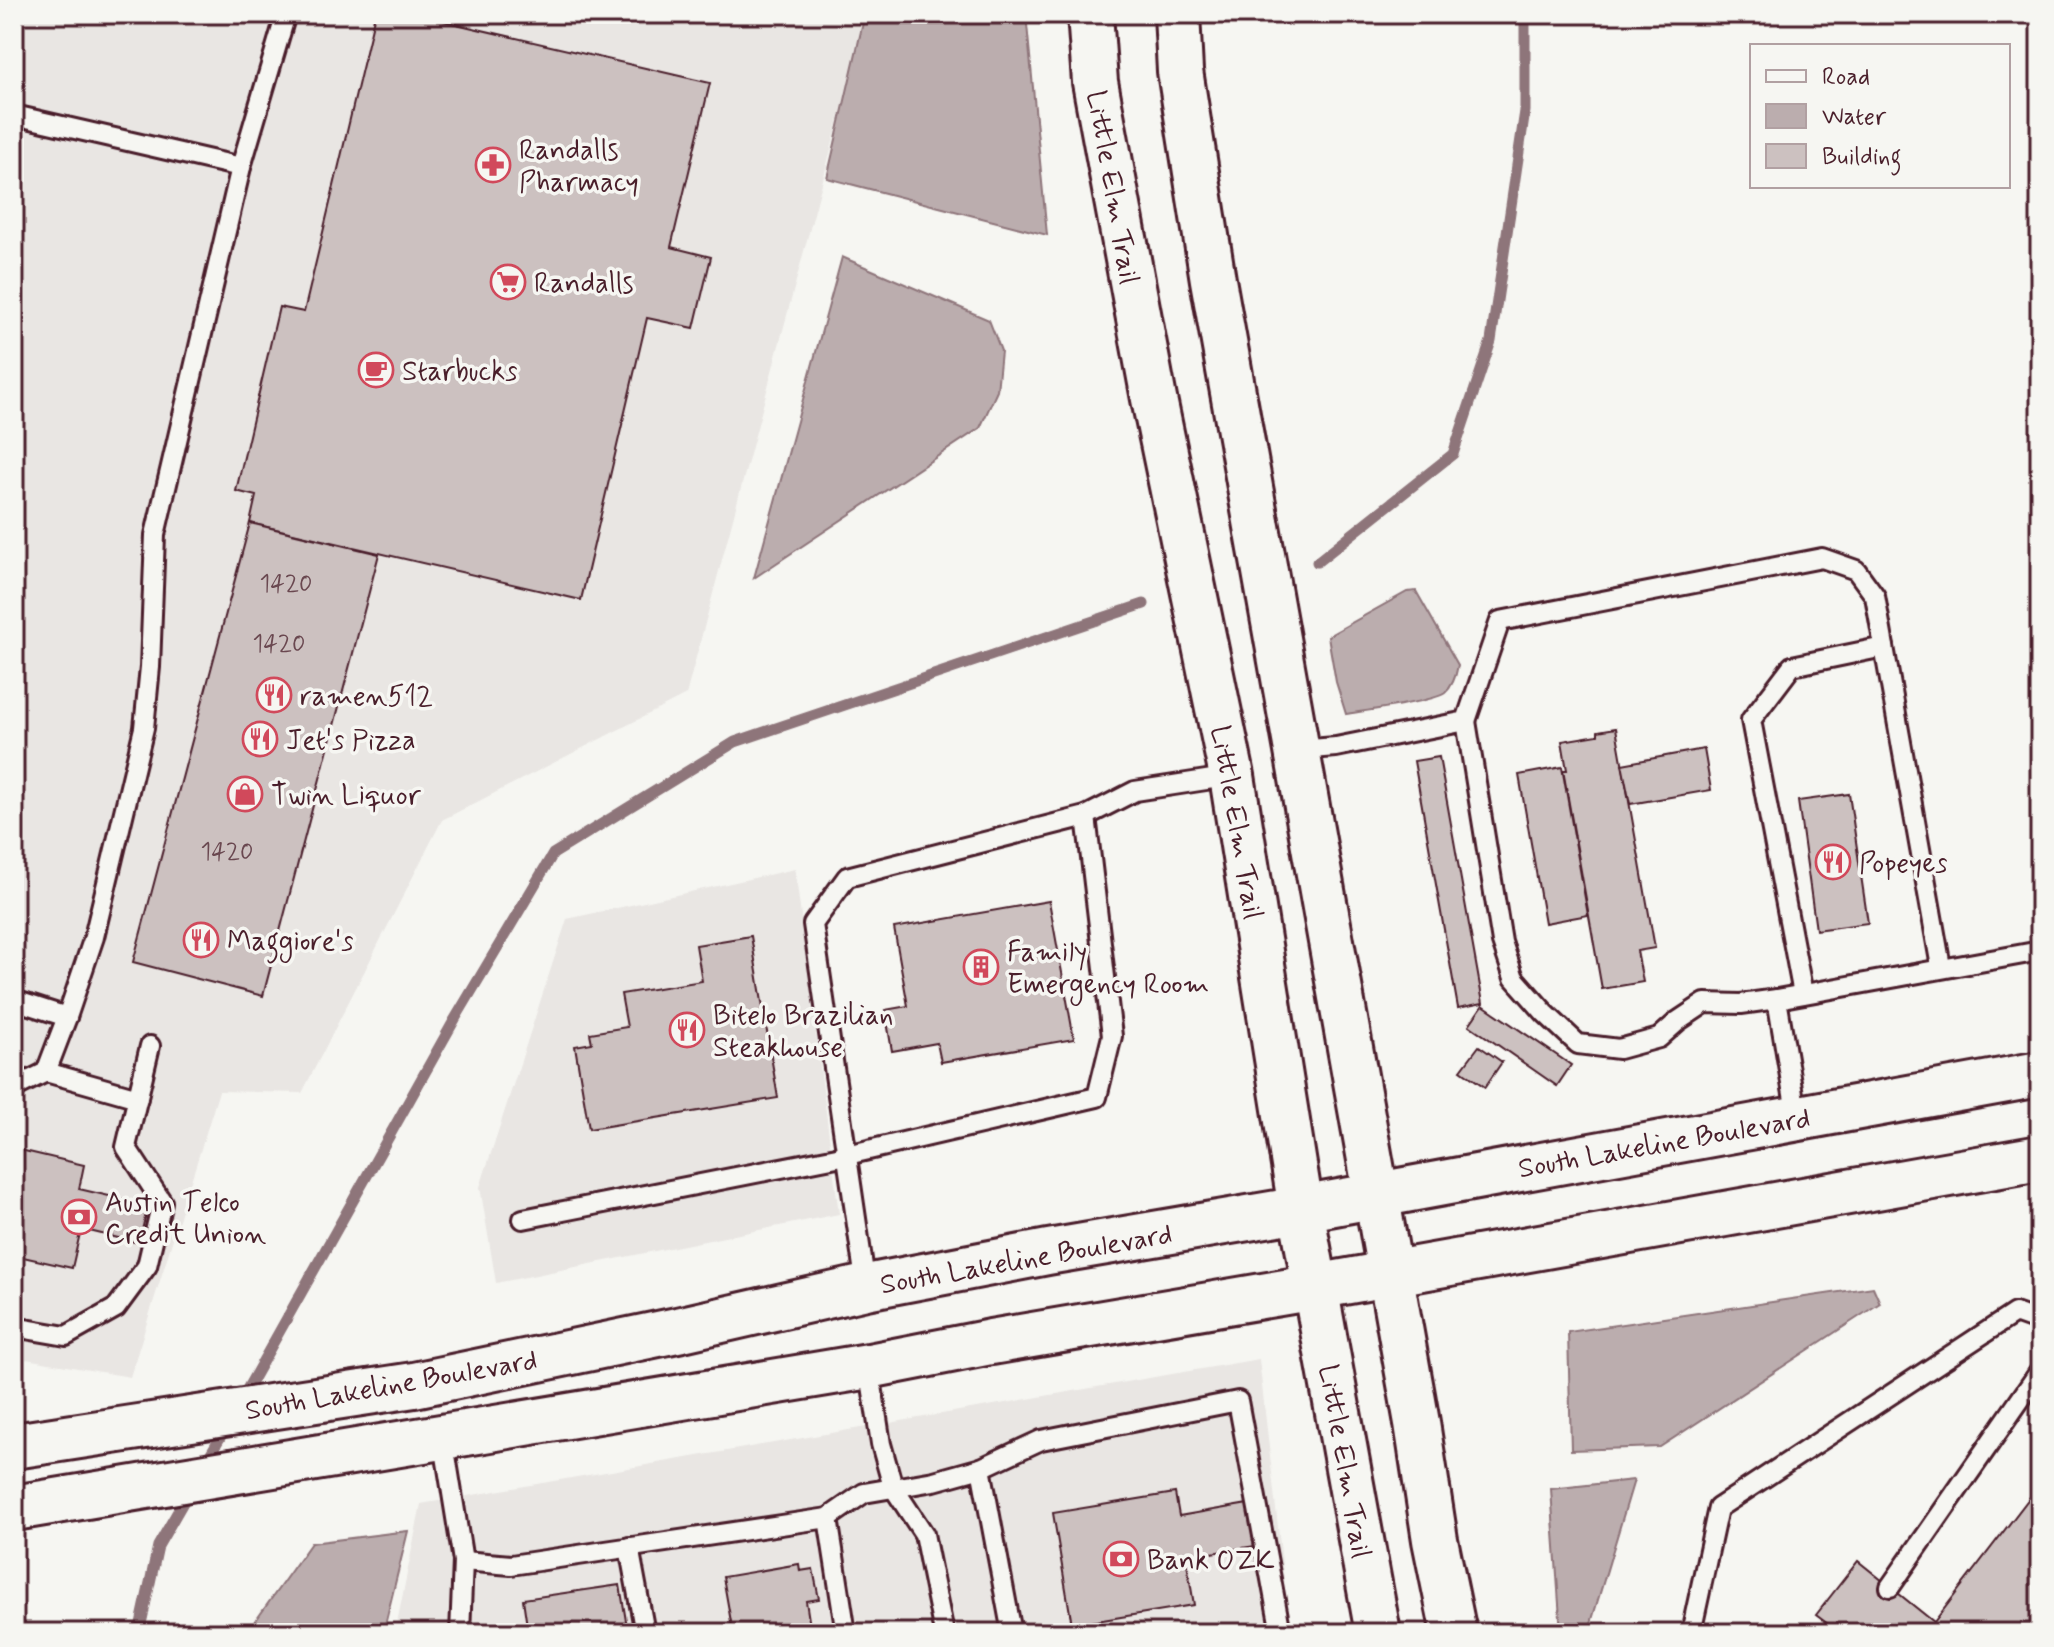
<svg xmlns="http://www.w3.org/2000/svg" width="2054" height="1647" viewBox="0 0 2054 1647" font-family="Mynerve,sans-serif">
<rect width="100%" height="100%" fill="#f6f6f2"/>
<filter id="ink" filterUnits="userSpaceOnUse"><feTurbulence type="fractalNoise" baseFrequency=".0125" numOctaves="2"/><feDisplacementMap in="SourceGraphic" scale="16" xChannelSelector="R" yChannelSelector="G"/><feConvolveMatrix kernelMatrix="1 2 1 2 8 2 1 2 1" color-interpolation-filters="sRGB"/></filter>
<g filter="url(#ink)">
<!-- built -->
<g fill="#e9e6e3">
<path d="M 14,14 L 867,14 L 686,695 L 442,820 L 302,1093 L 219,1091 L 130,1377 L 14,1357 Z"/>
<path d="M 795,869 L 839,1214 L 496,1283 L 480,1187 L 567,919 Z"/>
<path d="M 1259,1359 L 1290,1633 L 395,1633 L 421,1504 Z"/>
</g>
<!-- water -->
<g fill="#bbadae" stroke="#8e747a" stroke-width="2">
<path d="M 865,14 L 1026,14 L 1047,235 L 827,178 Z"/>
<path d="M 842,257 L 989,320 L 1001,351 L 997,391 L 980,428 L 754,578 Z"/>
<path d="M 1416,591 L 1458,665 C 1456,676 1453,686 1445,693 C 1433,702 1364,711 1346,714 L 1336,682 L 1328,636 L 1407,592 Z"/>
<path d="M 1873,1287 L 1880,1303 L 1660,1447 L 1571,1450 L 1568,1332 Z"/>
<path d="M 1634,1480 L 1588,1633 L 1561,1633 L 1551,1489 Z"/>
<path d="M 408,1531 L 383,1633 L 247,1633 L 311,1543 Z"/>
</g>
<g fill="none" stroke-linecap="round" stroke-linejoin="round">
<!-- stream -->
<g stroke="#8e747a" stroke-width="11">
<path d="M 1317,562 L 1453,454 L 1491,341 L 1525,111 L 1525,14"/>
<path d="M 241,1400 L 455,1019 L 553,854 L 735,742 L 1144,604"/>
<path d="M 205,1463 L 227,1426"/>
<path d="M 139,1633 L 158,1546 L 189,1492"/>
</g>
</g>
<!-- building -->
<g fill="#ccc1c0" stroke="#4a1f2b" stroke-width="2">
<path d="M 375,14 L 413,14 L 710,83 L 671,247 L 711,257 L 694,328 L 647,318 L 581,600 L 250,523 L 256,496 L 236,491 L 279,307 L 304,312 Z"/>
<path d="M 250,523 L 379,554 L 263,996 L 133,962 Z"/>
<path d="M 1616,728 L 1655,948 L 1637,951 L 1643,982 L 1602,989 L 1563,770 L 1567,770 L 1562,741 L 1598,735 L 1598,731 Z"/>
<path d="M 1704,749 L 1711,790 L 1630,804 L 1622,764 Z"/>
<path d="M 1439,757 L 1483,1003 L 1458,1008 L 1414,761 Z"/>
<path d="M 1562,767 L 1588,915 L 1545,923 L 1519,775 Z"/>
<path d="M 1849,794 L 1868,923 L 1816,930 L 1798,801 Z"/>
<path d="M 1049,901 L 1074,1039 L 941,1062 L 937,1043 L 892,1051 L 885,1010 L 908,1006 L 894,928 Z"/>
<path d="M 751,936 L 778,1098 L 589,1129 L 575,1046 L 592,1043 L 590,1033 L 627,1027 L 621,994 L 702,981 L 696,945 Z"/>
<path d="M 1483,1005 L 1571,1065 L 1557,1086 L 1469,1025 Z"/>
<path d="M 1479,1046 L 1502,1062 L 1485,1087 L 1461,1070 Z"/>
<path d="M 16,1149 L 84,1165 L 79,1189 L 148,1205 L 139,1243 L 81,1229 L 72,1268 L 14,1255 L 14,1156 Z"/>
<path d="M 2040,1484 L 2040,1633 L 1840,1633 L 1816,1615 L 1858,1561 L 1934,1622 Z"/>
<path d="M 1175,1493 L 1179,1516 L 1248,1504 L 1255,1546 L 1186,1557 L 1194,1605 L 1072,1625 L 1053,1513 Z"/>
<path d="M 799,1564 L 800,1571 L 813,1569 L 819,1599 L 806,1601 L 811,1633 L 733,1633 L 723,1577 Z"/>
<path d="M 620,1585 L 628,1633 L 528,1633 L 523,1599 Z"/>
</g>
<g fill="none" stroke-linecap="round" stroke-linejoin="round">
<!-- lane casing -->
<g stroke="#4a1f2b" stroke-width="24">
<g id="lane">
<path d="M 14,115 L 241,167 L 155,535 L 150,667 L 144,728 L 94,937 L 67,1017 L 14,1000"/>
<path d="M 241,167 L 286,14"/>
<path d="M 1466,721 L 1502,942 L 1514,978 L 1545,1013 L 1578,1044 L 1619,1049 L 1659,1038 L 1678,1021 L 1705,1003 L 1741,1004 L 1777,999"/>
<path d="M 1298,750 L 1336,747 L 1466,721 L 1500,621 L 1822,558 L 1856,570 L 1875,596 L 1941,967"/>
<path d="M 1803,994 L 1751,720 L 1792,666 L 1884,647"/>
<path d="M 46,1072 L 138,1098"/>
<path d="M 14,1088 L 46,1072 L 67,1017"/>
<path d="M 1797,1118 L 1777,999 L 2040,951"/>
<path d="M 523,1219 L 847,1155 L 1097,1097 L 1112,1036 L 1086,816"/>
<path d="M 866,1287 L 813,924 L 847,877 L 1086,816 L 1135,791 L 1232,776"/>
<path d="M 14,1327 L 66,1336 L 116,1308 L 147,1266 L 162,1202 L 126,1147 L 150,1046"/>
<path d="M 869,1366 L 881,1444 L 893,1487 L 924,1534 L 944,1633"/>
<path d="M 443,1437 L 463,1561 L 460,1633"/>
<path d="M 981,1468 L 1041,1440 L 1238,1401 L 1281,1633"/>
<path d="M 828,1518 L 846,1633"/>
<path d="M 629,1547 L 645,1633"/>
<path d="M 463,1561 L 511,1565 L 828,1518 L 864,1493 L 934,1481 L 981,1468 L 1012,1633"/>
<path d="M 1890,1587 L 2040,1371"/>
<path d="M 1691,1633 L 1718,1508 L 2015,1313 L 2040,1322"/>
</g>
</g>
<!-- secondary casing -->
<g stroke="#4a1f2b" stroke-width="50">
<g id="secondary">
<path d="M 1090,14 L 1095,82 L 1154,399 L 1232,776 L 1301,1209 L 1378,1633"/>
<path d="M 1177,14 L 1180,71 L 1213,280 L 1417,1423 L 1435,1540 L 1454,1633"/>
<path d="M 14,1446 L 414,1385 L 682,1329 L 866,1287 L 1048,1252 L 1301,1209 L 2040,1074"/>
<path d="M 14,1508 L 869,1366 L 991,1342 L 1315,1287 L 2040,1158"/>
</g>
</g>
<!-- lane -->
<use href="#lane" stroke="#f6f6f2" stroke-width="18"/>
<!-- secondary -->
<use href="#secondary" stroke="#f6f6f2" stroke-width="44"/>
</g>
</g>
<!-- icons -->
<defs>
<g id="pharmacy-ring" transform="scale(1.8)"><circle r="9.5" fill="#f6f6f2" stroke="#d1495b" stroke-width="1.5"/><path d="M-2-6h4v4h4v4h-4v4h-4v-4h-4v-4h4Z" fill="#d1495b"/></g>
<g id="supermarket-ring" transform="scale(1.8)"><circle r="9.5" fill="#f6f6f2" stroke="#d1495b" stroke-width="1.5"/><path d="M-6-5.5h2.5l.6 2H6L4.5 2H-2.5L-4.4-4H-6ZM-1.5 3.2a1.3 1.3 0 1 0 .1 0ZM3 3.2a1.3 1.3 0 1 0 .1 0Z" fill="#d1495b"/></g>
<g id="cafe-ring" transform="scale(1.8)"><circle r="9.5" fill="#f6f6f2" stroke="#d1495b" stroke-width="1.5"/><path d="M-5.5-4.5H6V0H3Q3 3.5 0 3.5H-2.5Q-5.5 3.5-5.5 0ZM3-3.2v2h1.7v-2ZM-6 4.5H4V6H-6Z" fill="#d1495b"/></g>
<g id="restaurant-ring" transform="scale(1.8)"><circle r="9.5" fill="#f6f6f2" stroke="#d1495b" stroke-width="1.5"/><path d="M-5-6h1v4h1v-4h1v4h1v-4h1v5L-1.5 .5V6h-2V.5L-5-1ZM5-6V6H3V1.5H1.5Q1.5-4 5-6Z" fill="#d1495b"/></g>
<g id="shop-ring" transform="scale(1.8)"><circle r="9.5" fill="#f6f6f2" stroke="#d1495b" stroke-width="1.5"/><path d="M-5-2.5h2.3a2.7 3.5 0 0 1 5.4 0H5L5.5 6h-11ZM-1.5-2.5h3a1.5 2.3 0 0 0-3 0Z" fill="#d1495b"/></g>
<g id="building-ring" transform="scale(1.8)"><circle r="9.5" fill="#f6f6f2" stroke="#d1495b" stroke-width="1.5"/><path d="M-4-6H4V6H1V3H-1V6H-4ZM-2.5-4.3h1.7v1.8h-1.7ZM.8-4.3h1.7v1.8H.8ZM-2.5-1h1.7V.8h-1.7ZM.8-1h1.7V.8H.8Z" fill="#d1495b"/></g>
<g id="bank-ring" transform="scale(1.8)"><circle r="9.5" fill="#f6f6f2" stroke="#d1495b" stroke-width="1.5"/><path d="M-6-4H6V4H-6ZM0-2.3a2.3 2.3 0 1 0 0 4.6a2.3 2.3 0 1 0 0-4.6Z" fill="#d1495b"/></g>
</defs>
<g fill-rule="evenodd">
<use href="#pharmacy-ring" x="493" y="165"/>
<use href="#supermarket-ring" x="508" y="282"/>
<use href="#cafe-ring" x="376" y="370"/>
<use href="#restaurant-ring" x="274" y="695"/>
<use href="#restaurant-ring" x="260" y="739"/>
<use href="#shop-ring" x="245" y="794"/>
<use href="#restaurant-ring" x="1833" y="862"/>
<use href="#restaurant-ring" x="201" y="940"/>
<use href="#building-ring" x="981" y="967"/>
<use href="#restaurant-ring" x="687" y="1030"/>
<use href="#bank-ring" x="79" y="1217"/>
<use href="#bank-ring" x="1121" y="1559"/>
</g>
<g text-anchor="middle" stroke-width="7" stroke-linejoin="round" paint-order="stroke">
<!-- number labels -->
<g font-size="24" fill="#6a4850">
<text x="286" y="591">1420</text>
<text x="279" y="651">1420</text>
<text x="227" y="859">1420</text>
</g>
<!-- poi labels -->
<g font-size="28" fill="#4a1f2b" stroke="#f6f6f2" text-anchor="start">
<text x="519" y="159">Randalls<tspan x="519" dy="32">Pharmacy</tspan></text>
<text x="534" y="292">Randalls</text>
<text x="402" y="380">Starbucks</text>
<text x="300" y="705">ramen512</text>
<text x="286" y="749">Jet's Pizza</text>
<text x="271" y="804">Twin Liquor</text>
<text x="1859" y="872">Popeyes</text>
<text x="227" y="950">Maggiore's</text>
<text x="1007" y="961">Family<tspan x="1007" dy="32">Emergency Room</tspan></text>
<text x="713" y="1024">Bitelo Brazilian<tspan x="713" dy="32">Steakhouse</tspan></text>
<text x="105" y="1211">Austin Telco<tspan x="105" dy="32">Credit Union</tspan></text>
<text x="1147" y="1569">Bank OZK</text>
</g>
<!-- street labels -->
<g font-size="28" fill="#4a1f2b" stroke="#f6f6f2">
<text transform="translate(1114 187) rotate(80)" y="10">Little Elm Trail</text>
<text transform="translate(1238 822) rotate(80)" y="10">Little Elm Trail</text>
<text transform="translate(1664 1142) rotate(-10)" y="10">South Lakeline Boulevard</text>
<text transform="translate(1026 1258) rotate(-10)" y="10">South Lakeline Boulevard</text>
<text transform="translate(391 1384) rotate(-10)" y="10">South Lakeline Boulevard</text>
<text transform="translate(1346 1461) rotate(80)" y="10">Little Elm Trail</text>
</g>
</g>
<!-- margin -->
<rect width="2054" height="1647" fill="none" stroke="#f6f6f2" stroke-width="48"/>
<rect x="24" y="24" width="2006" height="1599" fill="none" stroke="#4a1f2b" stroke-width="3" filter="url(#ink)"/>
<!-- legend -->
<rect x="1750" y="44" width="260" height="144" fill="#f6f6f2" stroke="#b1a0a2" stroke-width="2"/>
<rect x="1766" y="70" width="40" height="12" fill="#f6f6f2" stroke="#b1a0a2" stroke-width="2"/>
<text x="1822" y="84" font-size="24" fill="#4a1f2b">Road</text>
<rect x="1766" y="104" width="40" height="24" fill="#bbadae" stroke="#b1a0a2" stroke-width="2"/>
<text x="1822" y="124" font-size="24" fill="#4a1f2b">Water</text>
<rect x="1766" y="144" width="40" height="24" fill="#ccc1c0" stroke="#b1a0a2" stroke-width="2"/>
<text x="1822" y="164" font-size="24" fill="#4a1f2b">Building</text>
</svg>
